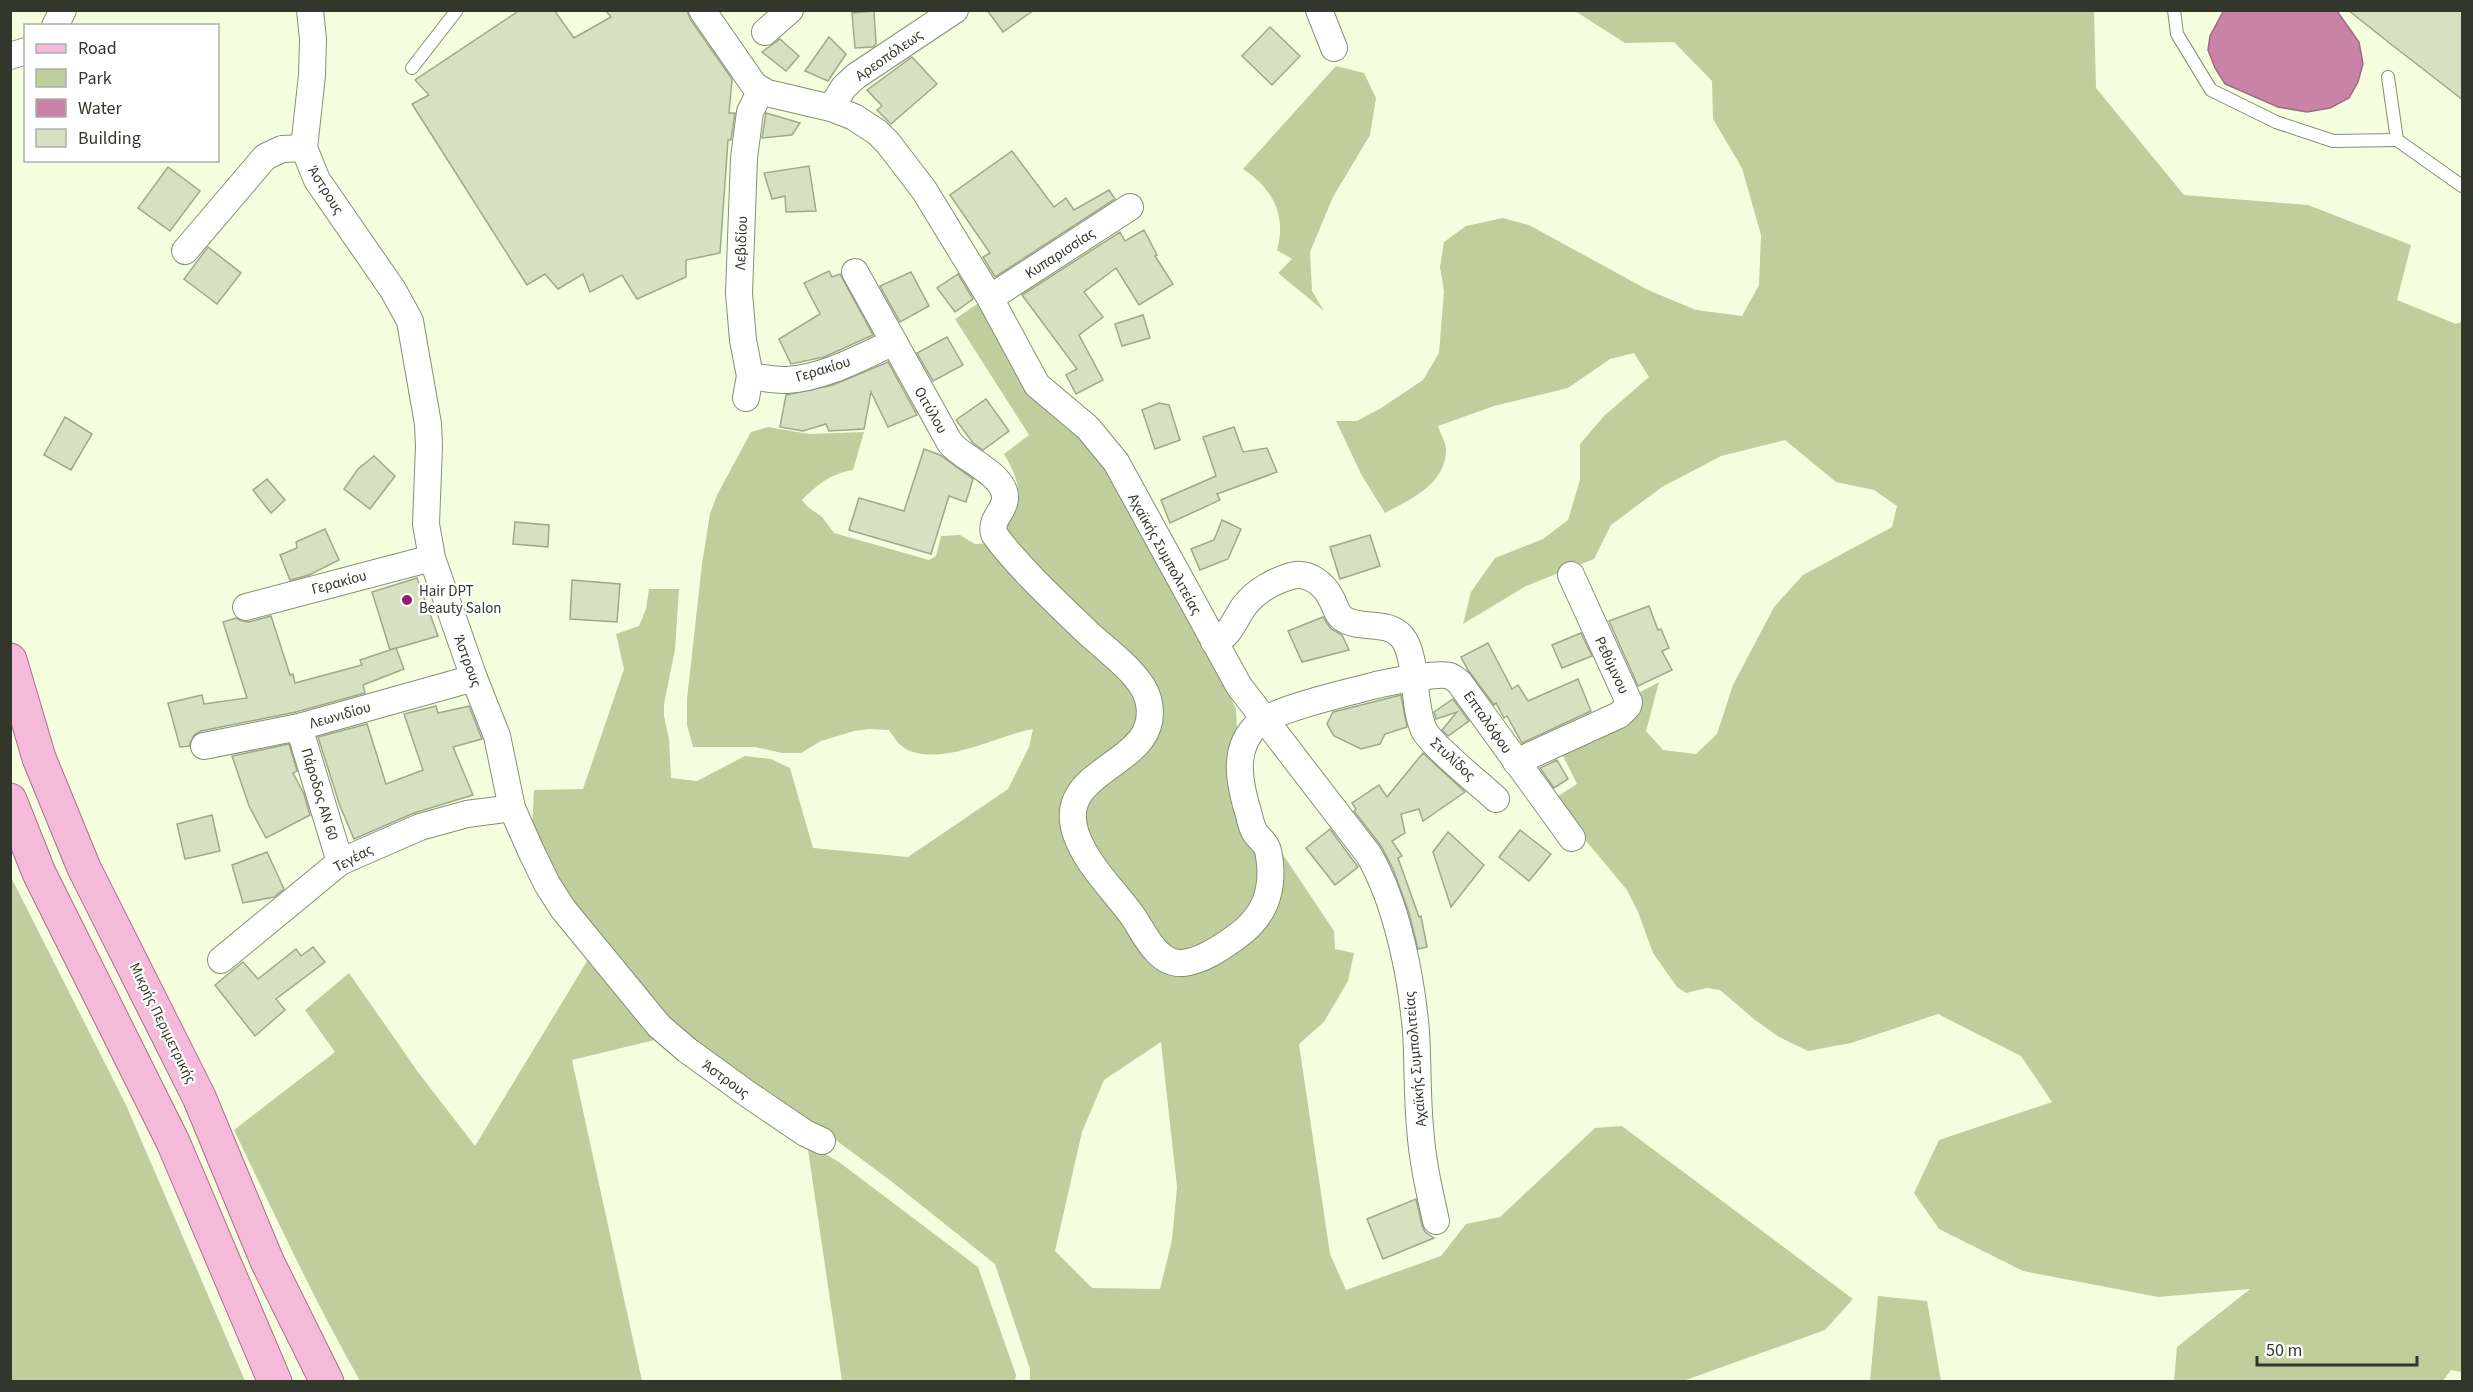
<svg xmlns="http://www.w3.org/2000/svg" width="2473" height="1392" viewBox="0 0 2473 1392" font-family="'Source Sans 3',sans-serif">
<rect width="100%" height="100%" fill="#f4fedf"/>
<!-- green -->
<g fill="#c0ce9e" fill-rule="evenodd">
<path d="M 1575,11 L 2094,11 L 2096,88 L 2184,195 L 2308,205 L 2411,245 L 2397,300 L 2456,324 L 2462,322 L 2462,1372 L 2451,1370 L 2442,1382 L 2174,1381 L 2177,1347 L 2250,1289 L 2158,1297 L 2023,1271 L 1939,1229 L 1914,1193 L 1939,1140 L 2052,1102 L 2021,1056 L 1938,1014 L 1851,1043 L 1808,1051 L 1779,1037 L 1755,1020 L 1720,990 L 1707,988 L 1686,993 L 1677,987 L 1653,953 L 1638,912 L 1627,890 L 1552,800 L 1577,784 L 1554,738 L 1659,682 L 1646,731 L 1663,750 L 1696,754 L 1717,734 L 1733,685 L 1774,607 L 1803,575 L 1892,527 L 1897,506 L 1874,490 L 1836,482 L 1785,440 L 1721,456 L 1662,487 L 1611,525 L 1594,559 L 1526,586 L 1463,624 L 1471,592 L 1495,558 L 1543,539 L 1568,520 L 1580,480 L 1580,444 L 1604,416 L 1649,377 L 1634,353 L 1610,359 L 1568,388 L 1494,406 L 1438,426 C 1440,433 1445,441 1446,448 C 1447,484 1411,499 1385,513 L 1361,474 L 1336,421 L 1357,421 L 1381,408 L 1423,380 L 1439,353 L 1444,291 L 1440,267 L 1444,242 L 1466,226 L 1503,218 L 1529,225 L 1648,290 L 1696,310 L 1742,316 L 1759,285 L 1761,235 L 1742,168 L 1713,119 L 1712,81 L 1674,42 L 1625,43 Z"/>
<path d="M 1336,66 L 1364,73 L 1376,98 L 1370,135 L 1333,197 L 1310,252 L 1312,291 L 1324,311 L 1278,273 L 1292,259 L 1277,250 C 1287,215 1272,188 1243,169 Z"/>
<path d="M 986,298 L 1093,444 L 1222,678 L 1236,709 L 1241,809 L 1248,845 L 1270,835 L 1334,931 L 1335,949 L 1354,953 L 1348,981 L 1324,1022 L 1299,1044 L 1330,1254 L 1346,1290 L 1441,1256 L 1466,1224 L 1500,1217 L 1595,1128 L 1622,1126 L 1853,1299 L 1825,1330 L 1683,1381 L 1030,1381 L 1030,1369 L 995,1264 L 891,1181 L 837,1141 L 818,1132 L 684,1043 L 564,900 L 532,830 L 534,790 L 583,789 L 624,669 L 616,634 L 639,626 L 646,609 L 649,589 L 679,589 L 675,650 L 664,704 L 664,716 L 669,739 L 671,778 L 697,781 L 745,756 L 771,759 L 790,768 L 813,848 L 908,857 L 1008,789 L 1029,747 L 1033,729 C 996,736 950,763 913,752 C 901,749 895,739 889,730 L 869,729 L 854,731 L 821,741 L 801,753 L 782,753 L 755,747 L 693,747 L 687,725 L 687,699 L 702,564 L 710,514 L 717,495 L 751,432 L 768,427 L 809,434 L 864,432 L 853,470 C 830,474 818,484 802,500 L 808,507 L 822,517 L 834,533 L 929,560 L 936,556 L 941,536 L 960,535 L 975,544 L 990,543 L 1119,677 L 1156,722 L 999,530 C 1027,505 1021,483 1004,454 L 1029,435 L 955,319 ZM 1161,1042 L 1177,1187 L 1172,1240 L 1160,1289 L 1092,1288 L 1055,1251 L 1082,1132 L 1104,1080 Z"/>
<path d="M 11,877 L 126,1105 L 245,1381 L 11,1381 Z"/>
<path d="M 592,953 L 663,1038 L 572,1060 L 642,1381 L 360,1381 C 314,1300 275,1215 234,1130 L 335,1052 L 305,1010 L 349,973 L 418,1072 L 475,1146 Z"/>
<path d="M 807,1143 L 839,1162 L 978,1267 L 1016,1375 L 1015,1381 L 842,1381 Z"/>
<path d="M 1878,1296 L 1927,1301 L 1941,1381 L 1870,1381 Z"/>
</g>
<!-- water -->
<path fill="#c983a7" stroke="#9c6c82" stroke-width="1.5" d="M 2224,10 L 2337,11 L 2359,42 L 2363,64 L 2358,82 L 2349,98 L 2330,108 L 2307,112 L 2278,107 L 2225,84 L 2215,68 L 2208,50 L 2210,36 Z"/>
<!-- building -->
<g fill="#d7e1c2" stroke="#9fa88b" stroke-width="1.5">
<path d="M 520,10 L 554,10 L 574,38 L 611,17 L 605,10 L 687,10 L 690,19 L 732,79 L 729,113 L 735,113 L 731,140 L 728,140 L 720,253 L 686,260 L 686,277 L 637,299 L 622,275 L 590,292 L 583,274 L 558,289 L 545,274 L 527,285 L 412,104 L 429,95 L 415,80 Z"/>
<path d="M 987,10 L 1034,10 L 1003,32 Z"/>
<path d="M 2348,10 L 2463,10 L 2463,100 L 2392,45 Z"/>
<path d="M 874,11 L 876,44 L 873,47 L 855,48 L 852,13 Z"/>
<path d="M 1270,27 L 1300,56 L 1272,85 L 1242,56 Z"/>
<path d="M 829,37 L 846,54 L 828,81 L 805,71 Z"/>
<path d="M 780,39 L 799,56 L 786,71 L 762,52 Z"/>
<path d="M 912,57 L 937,84 L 891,124 L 877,110 L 882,106 L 867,90 Z"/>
<path d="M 766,113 L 800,123 L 792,135 L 762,138 Z"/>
<path d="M 1012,151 L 1054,207 L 1066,198 L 1074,210 L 1109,190 L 1115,199 L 995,277 L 983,257 L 990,253 L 950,195 Z"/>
<path d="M 809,166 L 816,211 L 786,212 L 785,196 L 772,199 L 764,173 Z"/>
<path d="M 168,167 L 200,191 L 170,231 L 138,208 Z"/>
<path d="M 1144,230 L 1157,255 L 1155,256 L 1173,284 L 1139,305 L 1116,268 L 1084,292 L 1103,317 L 1079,335 L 1103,380 L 1076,394 L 1066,375 L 1077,369 L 1022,295 L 1120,232 L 1125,241 Z"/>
<path d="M 208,247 L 241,273 L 217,304 L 184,279 Z"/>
<path d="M 829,271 L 832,277 L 840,274 L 873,335 L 824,357 L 791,364 L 779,339 L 820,314 L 804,283 Z"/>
<path d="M 911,272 L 929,306 L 900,322 L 880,286 Z"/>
<path d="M 958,274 L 973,299 L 955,312 L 937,288 Z"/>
<path d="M 1143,315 L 1150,338 L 1122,346 L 1115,324 Z"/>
<path d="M 947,337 L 963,365 L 933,381 L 917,353 Z"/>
<path d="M 888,362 L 917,415 L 888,427 L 871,392 L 864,429 L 829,431 L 826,424 L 803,431 L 780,427 L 786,395 L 833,385 Z"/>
<path d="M 986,399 L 1009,431 L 983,450 L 973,443 L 956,420 Z"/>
<path d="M 1159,403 L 1169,405 L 1180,440 L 1155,449 L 1142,410 Z"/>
<path d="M 65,417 L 92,434 L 71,470 L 44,455 Z"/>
<path d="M 1234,427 L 1243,452 L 1267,448 L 1277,472 L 1217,494 L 1220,500 L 1170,523 L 1161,500 L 1216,476 L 1203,437 Z"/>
<path d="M 924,449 L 940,455 L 973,479 L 966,502 L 949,496 L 931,554 L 849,530 L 859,498 L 904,511 Z"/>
<path d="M 374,456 L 395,476 L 370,509 L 344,489 L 358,469 Z"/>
<path d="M 267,479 L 285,500 L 271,513 L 253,490 Z"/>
<path d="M 1222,520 L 1241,529 L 1228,559 L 1200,570 L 1191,549 L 1214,540 Z"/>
<path d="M 515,522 L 549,525 L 548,547 L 513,544 Z"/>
<path d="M 325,529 L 339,560 L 309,575 L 290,580 L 280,555 L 297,548 L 296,542 Z"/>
<path d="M 1370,535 L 1380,566 L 1340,579 L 1330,547 Z"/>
<path d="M 417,578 L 438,636 L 390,650 L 372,592 Z"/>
<path d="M 572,580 L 620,584 L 617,622 L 570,619 Z"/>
<path d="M 1649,606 L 1658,630 L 1661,629 L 1669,648 L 1662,651 L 1672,670 L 1638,686 L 1609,621 Z"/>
<path d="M 271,616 L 290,675 L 293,674 L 295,683 L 362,665 L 360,660 L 396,648 L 404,669 L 363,685 L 365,693 L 296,712 L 201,731 L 194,735 L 189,746 L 180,747 L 168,703 L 202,695 L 204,704 L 247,698 L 223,622 L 236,618 L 242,621 L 249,622 Z"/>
<path d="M 1323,617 L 1331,629 L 1342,635 L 1349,650 L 1302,662 L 1288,631 Z"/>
<path d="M 1581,633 L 1592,656 L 1562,668 L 1552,645 Z"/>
<path d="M 1488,643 L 1512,689 L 1518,685 L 1528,701 L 1578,679 L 1591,711 L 1522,743 L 1507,716 L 1504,718 L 1496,703 L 1494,705 L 1468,670 L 1461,657 Z"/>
<path d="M 1401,695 L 1407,727 L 1385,734 L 1380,744 L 1361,749 L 1334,736 L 1327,724 L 1333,712 Z"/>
<path d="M 1453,699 L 1469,721 L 1448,736 L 1442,730 L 1457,712 L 1436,719 L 1434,712 Z"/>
<path d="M 436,706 L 438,713 L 469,706 L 482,739 L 453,747 L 473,795 L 414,813 L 354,839 L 340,806 L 318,737 L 367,724 L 386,784 L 423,770 L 404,714 Z"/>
<path d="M 289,744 L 297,771 L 293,773 L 304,794 L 310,815 L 266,838 L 249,806 L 232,756 Z"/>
<path d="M 1423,753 L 1465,792 L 1423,821 L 1419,809 L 1401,814 L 1405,833 L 1392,841 L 1402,856 L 1398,858 L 1419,917 L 1421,916 L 1427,947 L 1418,949 L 1409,913 L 1393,869 L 1381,846 L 1354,811 L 1356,809 L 1352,803 L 1379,785 L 1387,797 Z"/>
<path d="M 1557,760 L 1568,779 L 1554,788 L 1540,768 Z"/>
<path d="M 212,815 L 220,851 L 185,859 L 177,824 Z"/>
<path d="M 1330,829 L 1358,867 L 1335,885 L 1306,848 Z"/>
<path d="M 1520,830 L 1551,854 L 1529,881 L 1499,857 Z"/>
<path d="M 1448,832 L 1484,865 L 1451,907 L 1433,852 Z"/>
<path d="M 267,852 L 284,889 L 274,897 L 243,903 L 232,865 Z"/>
<path d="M 313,947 L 325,962 L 276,999 L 285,1010 L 255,1036 L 215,985 L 243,962 L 258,979 L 296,949 L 301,956 Z"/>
<path d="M 1416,1199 L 1422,1225 L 1425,1232 L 1434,1238 L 1383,1259 L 1367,1219 Z"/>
</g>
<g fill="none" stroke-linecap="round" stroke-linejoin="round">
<!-- service casing -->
<g stroke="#868f72" stroke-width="14">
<g id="service">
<path d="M 2174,10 L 2177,34 L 2211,90 L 2276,122 L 2333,141 L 2397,140"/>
<path d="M 412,68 L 457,10"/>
<path d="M 2388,77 L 2397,140 L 2462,186"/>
</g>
</g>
<!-- minor casing -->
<g stroke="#868f72" stroke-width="28">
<g id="minor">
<path d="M 310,10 L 313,39 L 312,75 L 304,148 L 317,180 L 393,290 L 410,321 L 428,424 L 429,446 L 426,524 L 432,558 L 474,678 L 497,736 L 512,808 L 531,851 L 547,884 L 563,909 L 659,1026 L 687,1050 L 749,1095 L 805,1133 L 822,1141"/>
<path d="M 702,10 L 754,85 L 767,93 L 831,108 L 854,117 L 877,132 L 888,143 L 924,190 L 990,298 L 1037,385 L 1088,428 L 1116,462 L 1239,686 L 1369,855 C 1397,904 1411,975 1416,1031 C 1418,1063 1417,1095 1420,1127 C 1422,1159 1429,1190 1436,1221"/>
<path d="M 1319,10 L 1334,48"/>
<path d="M 55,26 L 63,10"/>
<path d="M 765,32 L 790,10"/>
<path d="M 10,56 L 26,51"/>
<path d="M 831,108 L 844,87 L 856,76 L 955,10"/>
<path d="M 185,251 L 265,157 L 282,149 L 304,148"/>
<path d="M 855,272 L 950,443 C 963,459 1007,475 1005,499 C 1004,512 990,519 994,534 C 1017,566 1058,604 1087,632 C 1105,649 1142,675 1148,699 C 1166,767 1052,765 1076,834 C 1087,866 1115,891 1134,918 C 1145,935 1158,965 1183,963 C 1202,961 1221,948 1236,937 C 1262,919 1273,895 1270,863 C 1269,858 1269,852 1267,848 C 1264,841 1257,837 1254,831 C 1250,823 1249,813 1246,805 C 1238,776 1234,746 1258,724 C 1275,709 1350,692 1376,685 C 1389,682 1439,672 1450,676 C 1453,677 1456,680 1459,682 L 1572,838"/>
<path d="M 990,298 L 1130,207"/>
<path d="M 750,376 C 762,378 775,380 787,380 C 824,378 861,357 894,342"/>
<path d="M 746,398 L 750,376 L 743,340 L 739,293 L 744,158 L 750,112 L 761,90"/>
<path d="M 246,607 L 432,558"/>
<path d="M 1214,642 C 1231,636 1235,618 1245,605 C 1256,591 1274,581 1291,576 C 1308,571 1324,584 1331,598 C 1335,605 1336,613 1342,618 C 1360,631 1387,619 1402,637 C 1418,656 1412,705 1424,730 C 1431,745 1481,785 1496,799"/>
<path d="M 299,727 L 340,862"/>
<path d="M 204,746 L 299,727 L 474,678"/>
<path d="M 1516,762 L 1619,715 L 1628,706 L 1629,702 L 1571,575"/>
<path d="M 221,960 L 340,862 L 420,827 L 467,814 L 512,808"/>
</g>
</g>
<!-- primary casing -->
<g stroke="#ad6e8c" stroke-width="35">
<g id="primary">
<path d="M 10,660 L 39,758 L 84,868 L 199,1097 L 267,1261 L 327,1382"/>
<path d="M 10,800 L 39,873 L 173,1142 L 275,1382"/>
</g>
</g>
<!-- service -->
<use href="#service" stroke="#fff" stroke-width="12"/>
<!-- minor -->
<use href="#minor" stroke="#fff" stroke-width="26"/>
<!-- primary -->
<use href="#primary" stroke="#f5b9d9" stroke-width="33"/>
</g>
<!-- markers -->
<circle fill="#9b196c" stroke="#fff" stroke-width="2" cx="407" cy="600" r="6"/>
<g text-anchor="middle" stroke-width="4.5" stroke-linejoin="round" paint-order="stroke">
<!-- street labels -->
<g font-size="15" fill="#33372b" stroke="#fff">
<text transform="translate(889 55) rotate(-35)" y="5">Αρεοπόλεως</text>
<text transform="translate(326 190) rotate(58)" y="5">Άστρους</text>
<text transform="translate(741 243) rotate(-88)" y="5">Λεβιδίου</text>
<text transform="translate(1060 253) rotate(-33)" y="5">Κυπαρισσίας</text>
<text transform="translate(823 369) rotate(-17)" y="5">Γερακίου</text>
<text transform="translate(931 410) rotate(60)" y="5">Οιτύλου</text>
<text transform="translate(1165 554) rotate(61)" y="5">Αχαϊκής Συμπολιτείας</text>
<text transform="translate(339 582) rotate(-15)" y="5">Γερακίου</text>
<text transform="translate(468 661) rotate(70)" y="5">Άστρους</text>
<text transform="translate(1612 665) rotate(65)" y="5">Ρεθύμνου</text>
<text transform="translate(340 715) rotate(-16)" y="5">Λεωνιδίου</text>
<text transform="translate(1488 722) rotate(55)" y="5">Επταλόφου</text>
<text transform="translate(1453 759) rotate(43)" y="5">Στυλίδος</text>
<text transform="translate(320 794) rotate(73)" y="5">Πάροδος ΑΝ 60</text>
<text transform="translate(353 858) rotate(-28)" y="5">Τεγέας</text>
<text transform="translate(163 1023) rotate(64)" y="5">Μικρής Περιμετρικής</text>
<text transform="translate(1415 1059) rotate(-95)" y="5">Αχαϊκής Συμπολιτείας</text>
<text transform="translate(726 1079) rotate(36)" y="5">Άστρους</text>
</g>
<!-- poi labels -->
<g font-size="15" fill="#33372b" stroke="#fff" text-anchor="start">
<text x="419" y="596">Hair DPT<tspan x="419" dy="17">Beauty Salon</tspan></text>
</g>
</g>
<!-- border -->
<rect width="2473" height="1392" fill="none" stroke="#33372b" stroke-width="24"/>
<!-- legend -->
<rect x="24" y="24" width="195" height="138" fill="#ffffff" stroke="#adafaa" stroke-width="1.5"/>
<rect x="36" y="44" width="30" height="9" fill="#f5b9d9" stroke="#adafaa" stroke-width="1.5"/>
<text x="78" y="54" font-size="18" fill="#33372b">Road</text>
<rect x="36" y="69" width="30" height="18" fill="#c0ce9e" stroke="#adafaa" stroke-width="1.5"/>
<text x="78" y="84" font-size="18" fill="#33372b">Park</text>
<rect x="36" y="99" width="30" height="18" fill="#c983a7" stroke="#adafaa" stroke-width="1.5"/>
<text x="78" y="114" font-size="18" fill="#33372b">Water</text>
<rect x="36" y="129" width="30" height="18" fill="#d7e1c2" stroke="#adafaa" stroke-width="1.5"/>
<text x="78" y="144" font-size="18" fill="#33372b">Building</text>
<!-- scale -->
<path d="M2257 1356v9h160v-9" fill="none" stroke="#33372b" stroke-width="3"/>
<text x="2266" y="1356" font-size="18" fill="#33372b" stroke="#ffffff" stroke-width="4.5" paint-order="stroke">50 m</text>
</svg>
